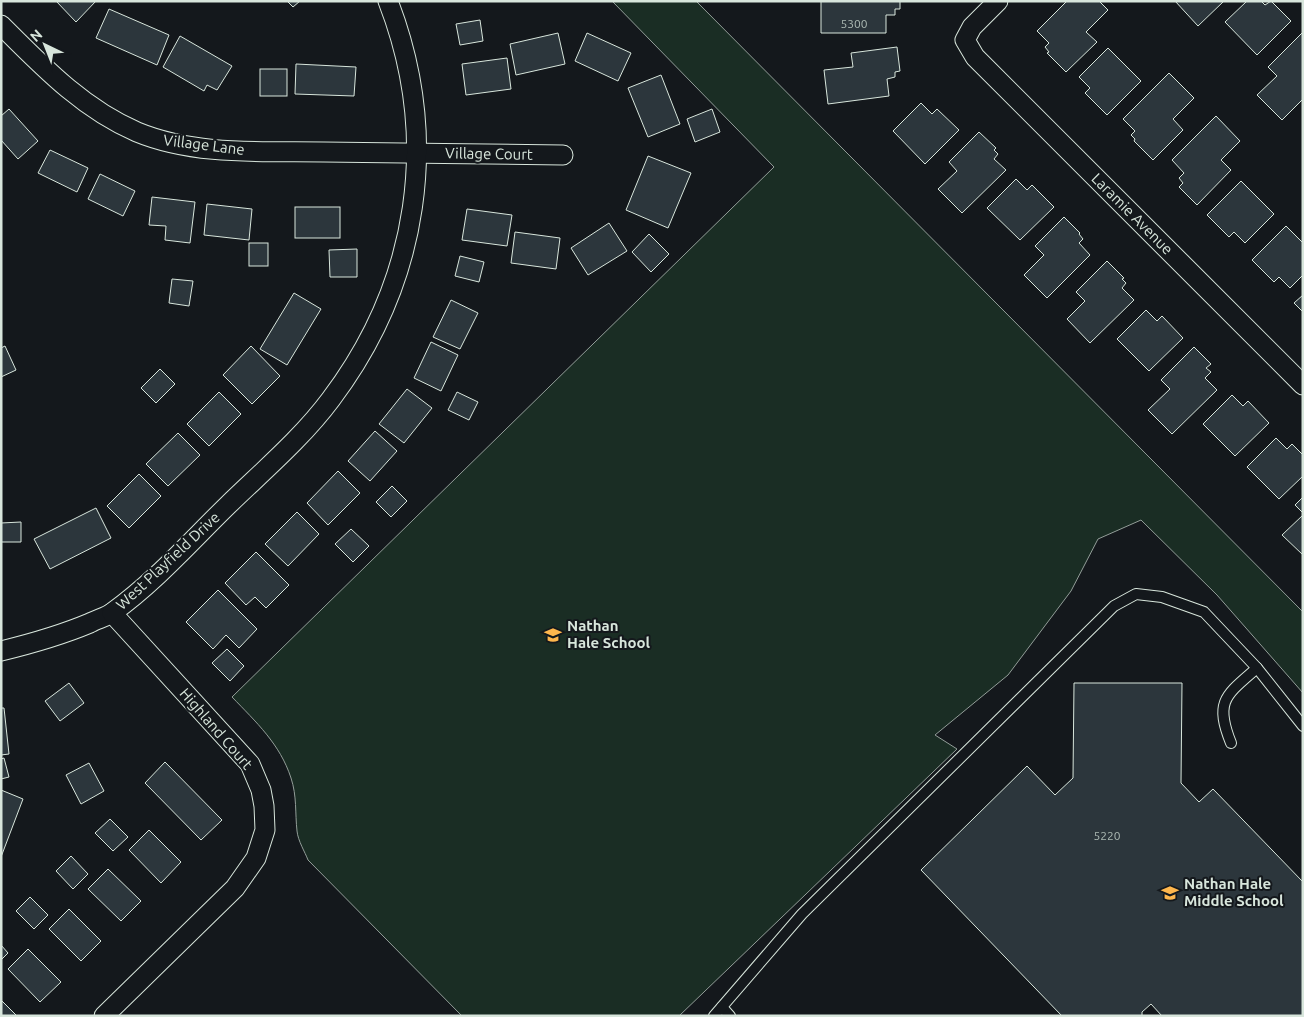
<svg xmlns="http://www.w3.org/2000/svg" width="1304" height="1017" viewBox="0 0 1304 1017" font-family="Ubuntu,sans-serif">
<rect width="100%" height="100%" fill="#14181c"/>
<!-- green -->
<path fill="#1a2d24" stroke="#939e99" d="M 612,1 L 696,1 L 1303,612 L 1303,693 L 1217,595 L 1141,520 L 1098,539 L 1071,591 L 1008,675 L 935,735 L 957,749 L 679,1016 L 462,1016 L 308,860 C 305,852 298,841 297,831 C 295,813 297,796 291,778 C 280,744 256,722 232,697 L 774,167 Z"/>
<!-- building -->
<g fill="#2c363c" stroke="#d8e6dc">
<path d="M 56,1 L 96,1 L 76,22 Z"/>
<path d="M 287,1 L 300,1 L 293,7 Z"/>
<path d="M 821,1 L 900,1 L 900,9 L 895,9 L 895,15 L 886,15 L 886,33 L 821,33 Z"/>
<path d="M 1067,1 L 1099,1 L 1108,10 L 1086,32 L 1097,42 L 1066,72 L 1047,53 L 1049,52 L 1045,47 L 1049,43 L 1037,31 Z"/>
<path d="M 1175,1 L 1224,1 L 1198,26 Z"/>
<path d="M 1247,1 L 1261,1 L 1265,5 L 1271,1 L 1291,21 L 1257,55 L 1225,22 Z"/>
<path d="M 109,9 L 169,35 L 157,65 L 96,38 Z"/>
<path d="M 480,20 L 483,41 L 460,45 L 456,24 Z"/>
<path d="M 1303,32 L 1303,99 L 1282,120 L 1257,95 L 1277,76 L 1268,67 Z"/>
<path d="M 558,33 L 565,64 L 516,75 L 510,44 Z"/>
<path d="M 587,33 L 631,53 L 618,81 L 575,61 Z"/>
<path d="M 180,36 L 232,66 L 217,90 L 207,85 L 204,91 L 163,67 Z"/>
<path d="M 897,47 L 900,71 L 895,72 L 895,77 L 887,79 L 889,96 L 828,104 L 824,70 L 853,67 L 851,53 Z"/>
<path d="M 1108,48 L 1141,81 L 1107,115 L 1085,93 L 1090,88 L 1079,77 Z"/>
<path d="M 507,58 L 511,89 L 466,95 L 462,64 Z"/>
<path d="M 296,64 L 356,67 L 354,96 L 295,94 Z"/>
<rect x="260" y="69" width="27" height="27"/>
<path d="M 1169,73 L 1194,98 L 1173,119 L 1183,130 L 1153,160 L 1134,141 L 1135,139 L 1131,135 L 1135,131 L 1123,119 Z"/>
<path d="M 661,75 L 680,124 L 648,137 L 628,88 Z"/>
<path d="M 921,103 L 932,114 L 937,109 L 959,130 L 925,164 L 893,131 Z"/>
<path d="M 9,109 L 38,141 L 18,159 L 1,140 L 1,116 Z"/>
<path d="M 712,109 L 720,132 L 695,142 L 687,119 Z"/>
<path d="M 1216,116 L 1240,141 L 1221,160 L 1231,170 L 1197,205 L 1179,187 L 1183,183 L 1179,178 L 1184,173 L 1172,160 Z"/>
<path d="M 979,132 L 996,148 L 994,150 L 998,154 L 994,159 L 1006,170 L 962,213 L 938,189 L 957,171 L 949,162 Z"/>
<path d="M 50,150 L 88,168 L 77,192 L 38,173 Z"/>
<path d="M 648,156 L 691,173 L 668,228 L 626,210 Z"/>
<path d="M 100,174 L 135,191 L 123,216 L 88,199 Z"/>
<path d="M 1016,179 L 1027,190 L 1032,185 L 1054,207 L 1020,240 L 987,208 Z"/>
<path d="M 1241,181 L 1274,214 L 1245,243 L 1234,232 L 1229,237 L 1207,215 Z"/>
<path d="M 152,197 L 195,202 L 190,243 L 165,240 L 166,226 L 149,225 Z"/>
<path d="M 207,204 L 252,209 L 249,240 L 204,235 Z"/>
<rect x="295" y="207" width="45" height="31"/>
<path d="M 467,209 L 512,215 L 507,246 L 462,240 Z"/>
<path d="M 1064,217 L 1080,233 L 1079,234 L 1083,239 L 1079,243 L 1090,255 L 1047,298 L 1024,275 L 1044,255 L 1035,246 Z"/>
<path d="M 609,223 L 627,251 L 588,275 L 571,248 Z"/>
<path d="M 1286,226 L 1303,243 L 1303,275 L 1290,288 L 1279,277 L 1274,282 L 1252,260 Z"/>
<path d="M 515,232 L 560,238 L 556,269 L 511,263 Z"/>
<path d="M 649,234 L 669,254 L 651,272 L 632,252 Z"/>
<rect x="249" y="243" width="19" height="23"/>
<path d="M 357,249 L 357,277 L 330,277 L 329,250 Z"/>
<path d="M 460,256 L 484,262 L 479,282 L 455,276 Z"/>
<path d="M 1107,261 L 1124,278 L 1122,279 L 1126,283 L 1122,288 L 1134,300 L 1090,343 L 1067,319 L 1085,301 L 1076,292 Z"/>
<path d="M 172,279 L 193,281 L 189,306 L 169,303 Z"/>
<path d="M 294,293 L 321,309 L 287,365 L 260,349 Z"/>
<path d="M 1303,295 L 1303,312 L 1294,303 Z"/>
<path d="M 451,300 L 478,313 L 460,349 L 433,337 Z"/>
<path d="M 1146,310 L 1157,321 L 1162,316 L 1183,338 L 1149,371 L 1117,339 Z"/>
<path d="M 431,342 L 458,355 L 441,391 L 414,378 Z"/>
<path d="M 5,346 L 16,370 L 1,377 L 1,348 Z"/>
<path d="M 251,346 L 280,376 L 252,404 L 223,375 Z"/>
<path d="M 1194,347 L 1211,364 L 1206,368 L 1211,372 L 1205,378 L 1217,390 L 1172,434 L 1148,410 L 1170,389 L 1161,380 Z"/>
<path d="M 160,369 L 175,384 L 156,403 L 141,388 Z"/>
<path d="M 407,389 L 432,408 L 404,443 L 379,424 Z"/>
<path d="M 219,392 L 241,414 L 209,446 L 187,424 Z"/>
<path d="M 457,392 L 478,402 L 469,420 L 448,410 Z"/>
<path d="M 1232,395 L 1243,406 L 1248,401 L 1269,423 L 1235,456 L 1203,424 Z"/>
<path d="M 375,431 L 397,451 L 370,481 L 348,461 Z"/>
<path d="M 178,433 L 200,455 L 168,486 L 146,464 Z"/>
<path d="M 1276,438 L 1287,449 L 1292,444 L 1303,455 L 1303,476 L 1279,499 L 1247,467 Z"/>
<path d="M 338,471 L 360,493 L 328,525 L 307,503 Z"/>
<path d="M 139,474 L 161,496 L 129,528 L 107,506 Z"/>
<path d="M 392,486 L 407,501 L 391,517 L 376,502 Z"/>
<path d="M 1303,497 L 1303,513 L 1295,505 Z"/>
<path d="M 96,508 L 111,538 L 50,569 L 34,539 Z"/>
<path d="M 297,512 L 319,534 L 288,566 L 265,544 Z"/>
<path d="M 1303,515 L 1303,555 L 1282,535 Z"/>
<path d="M 21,522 L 21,542 L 1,542 L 1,523 Z"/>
<path d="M 351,529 L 369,546 L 353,562 L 335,544 Z"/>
<path d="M 256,552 L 289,585 L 266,608 L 255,597 L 246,605 L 225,583 Z"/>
<path d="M 218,590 L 257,629 L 239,648 L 226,635 L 213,649 L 186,622 Z"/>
<path d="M 227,649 L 244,666 L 230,681 L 212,663 Z"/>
<path d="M 69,683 L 84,703 L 60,721 L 45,701 Z"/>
<path d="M 1074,683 L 1182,683 L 1181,783 L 1199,802 L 1213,789 L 1303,882 L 1303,1016 L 1162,1016 L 1151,1004 L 1142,1012 L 1142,1016 L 1062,1016 L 921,870 L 1027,766 L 1055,795 L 1073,778 Z"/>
<path d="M 1,708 L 4,708 L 9,754 L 1,755 Z"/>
<path d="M 4,758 L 9,777 L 1,779 L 1,759 Z"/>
<path d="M 165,762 L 222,820 L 201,840 L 145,783 Z"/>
<path d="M 89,763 L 104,791 L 81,804 L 66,775 Z"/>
<path d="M 1,790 L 23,799 L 1,857 Z"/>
<path d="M 110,819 L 128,837 L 113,851 L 95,833 Z"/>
<path d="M 149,830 L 181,862 L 161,883 L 129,850 Z"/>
<path d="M 71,856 L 88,874 L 73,889 L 56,871 Z"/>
<path d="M 108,869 L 141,901 L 121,921 L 88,889 Z"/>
<path d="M 30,897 L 48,915 L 34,929 L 16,911 Z"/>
<path d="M 69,909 L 101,941 L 81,961 L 49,929 Z"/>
<path d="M 1,945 L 8,953 L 1,960 Z"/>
<path d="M 28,949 L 61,982 L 40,1002 L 8,969 Z"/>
<path d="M 1,1000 L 17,1016 L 1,1016 Z"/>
</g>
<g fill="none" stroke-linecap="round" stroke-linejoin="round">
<!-- lane casing -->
<g stroke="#d8e6dc" stroke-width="12">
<g id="lane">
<path d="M 1231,743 C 1214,701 1226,695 1257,668"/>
<path d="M 722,1007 L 730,1016"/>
<path d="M 714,1016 L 802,914 L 1114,606 L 1136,594 L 1162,597 L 1204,612 L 1257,668 L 1303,726"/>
</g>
</g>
<!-- street casing -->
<g stroke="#d8e6dc" stroke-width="21">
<g id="street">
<path d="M 998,1 L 972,27 L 965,40 L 975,57 L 1303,385"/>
<path d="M 1,25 C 42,66 83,109 137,132 C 195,156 263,151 324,152 C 404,153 483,154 563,155"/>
<path d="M 1,651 C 34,643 59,636 90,623 C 97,619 107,617 113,612 C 155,582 191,541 228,505 C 263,471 302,438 331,399 C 419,282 441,138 388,1"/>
<path d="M 104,1016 L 235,888 L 256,858 L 265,830 L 264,806 L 261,790 L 250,764 L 112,613"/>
</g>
</g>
<!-- lane -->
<use href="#lane" stroke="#14181c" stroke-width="10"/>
<!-- street -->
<use href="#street" stroke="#14181c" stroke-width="19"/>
</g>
<!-- icons -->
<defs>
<g id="school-bare" transform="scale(1.35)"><path d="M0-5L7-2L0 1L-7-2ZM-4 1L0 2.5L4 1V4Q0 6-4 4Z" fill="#ffb74d" stroke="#14181c" stroke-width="2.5" paint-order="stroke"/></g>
</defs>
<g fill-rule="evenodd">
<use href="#school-bare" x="553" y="635"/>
<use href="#school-bare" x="1170" y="893"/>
</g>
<g text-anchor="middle" stroke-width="4" stroke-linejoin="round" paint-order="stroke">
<!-- number labels -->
<g font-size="12" fill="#adbab4">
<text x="854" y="28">5300</text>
<text x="1107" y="840">5220</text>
</g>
<!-- street labels -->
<g font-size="15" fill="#d8e6dc" stroke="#14181c">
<text transform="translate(204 145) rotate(7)" y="5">Village Lane</text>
<text transform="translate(489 154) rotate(1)" y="5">Village Court</text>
<text transform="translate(1132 214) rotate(45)" y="5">Laramie Avenue</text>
<text transform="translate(168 561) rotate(-43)" y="5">West Playfield Drive</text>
<text transform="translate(216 729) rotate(49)" y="5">Highland Court</text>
</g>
<!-- poi labels -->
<g font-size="15" font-weight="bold" fill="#d8e6dc" stroke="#14181c" text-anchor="start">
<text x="567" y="631">Nathan<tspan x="567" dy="17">Hale School</tspan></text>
<text x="1184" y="889">Nathan Hale<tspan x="1184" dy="17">Middle School</tspan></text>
</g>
</g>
<!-- border -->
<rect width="1304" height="1017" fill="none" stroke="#d8e6dc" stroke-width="5"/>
<!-- north arrow -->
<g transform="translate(45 45) rotate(317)" stroke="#14181c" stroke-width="4" paint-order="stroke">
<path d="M0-4L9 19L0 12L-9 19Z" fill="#d8e6dc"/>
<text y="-8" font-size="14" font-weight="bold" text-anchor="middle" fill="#d8e6dc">N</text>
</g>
</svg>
